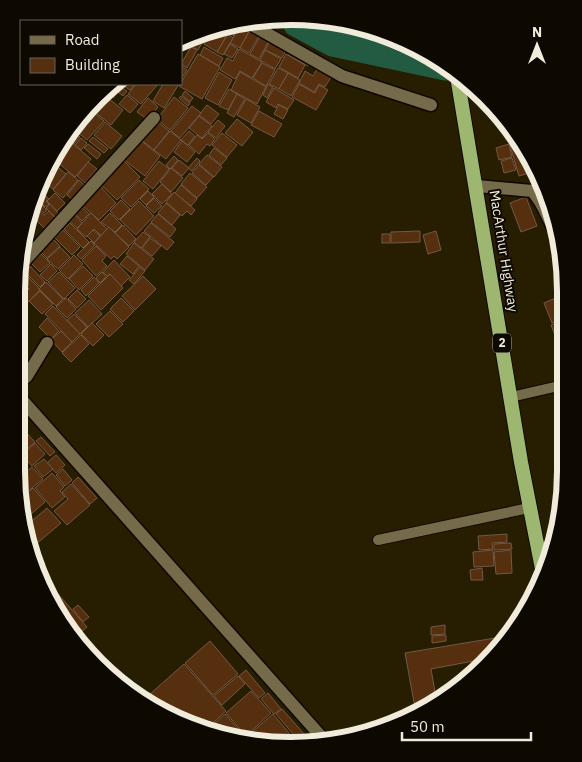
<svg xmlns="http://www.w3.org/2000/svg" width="582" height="762" viewBox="0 0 582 762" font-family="'IBM Plex Sans',sans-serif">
<rect width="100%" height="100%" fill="#271e01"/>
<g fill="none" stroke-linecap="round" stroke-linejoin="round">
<!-- river -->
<path stroke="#235b42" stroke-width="31" d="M 298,22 L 333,41 L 446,65"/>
</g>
<!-- building -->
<g fill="#562f0e" stroke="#735844">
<path d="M 238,21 L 241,21 L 234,36 L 221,28 Z"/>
<path d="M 242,23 L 251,28 L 240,48 L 230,43 Z"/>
<path d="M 218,30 L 227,35 L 217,52 L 204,44 L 212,32 Z"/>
<path d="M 250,30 L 259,36 L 249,53 L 240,48 Z"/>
<path d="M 210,33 L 205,42 L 197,38 Z"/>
<path d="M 228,34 L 233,38 L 223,55 L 217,52 Z"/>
<path d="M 261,35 L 270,39 L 259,59 L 250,54 Z"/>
<path d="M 196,39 L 202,43 L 198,50 L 192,47 Z"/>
<path d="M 270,41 L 286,50 L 282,58 L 265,50 Z"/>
<path d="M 230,44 L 238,49 L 232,58 L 224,54 Z"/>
<path d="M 191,47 L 197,50 L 187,68 L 181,64 Z"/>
<path d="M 204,47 L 223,58 L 219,66 L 200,55 Z"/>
<path d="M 239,49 L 262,62 L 252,78 L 240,71 L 235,79 L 220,70 L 227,58 L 233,61 Z"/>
<path d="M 265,50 L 281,59 L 275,69 L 260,60 Z"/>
<path d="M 291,50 L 310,61 L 308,66 L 288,55 Z"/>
<path d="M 198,54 L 220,67 L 202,99 L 179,86 Z"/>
<path d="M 286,54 L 305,65 L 298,78 L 279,67 Z"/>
<path d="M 262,63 L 275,70 L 266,86 L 253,78 Z"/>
<path d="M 181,66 L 187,70 L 181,79 Z"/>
<path d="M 278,68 L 288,73 L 279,89 L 269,84 Z"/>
<path d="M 317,69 L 331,77 L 325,87 L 319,84 L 314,92 L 299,83 L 305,71 L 313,76 Z"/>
<path d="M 219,72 L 232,80 L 218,105 L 205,98 Z"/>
<path d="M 240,72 L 266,87 L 257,104 L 231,90 Z"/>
<path d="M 288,73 L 300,80 L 291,96 L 279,89 Z"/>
<path d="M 116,84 L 127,91 L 123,96 L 118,92 L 113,98 L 106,93 Z"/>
<path d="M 121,84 L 135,84 L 130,90 Z"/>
<path d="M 136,84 L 158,84 L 141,104 L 128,94 Z"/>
<path d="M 163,84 L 179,84 L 164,108 L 153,101 Z"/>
<path d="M 268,84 L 273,87 L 267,98 L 263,95 Z"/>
<path d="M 299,84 L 315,93 L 319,85 L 328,90 L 316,110 L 292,97 Z"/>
<path d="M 274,88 L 294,100 L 288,109 L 278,104 L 276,108 L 266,102 Z"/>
<path d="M 229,89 L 237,94 L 228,110 L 219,106 Z"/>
<path d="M 185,91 L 193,98 L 190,102 L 182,95 Z"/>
<path d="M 237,94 L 245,99 L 234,117 L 227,113 Z"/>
<path d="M 104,95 L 123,110 L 111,125 L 90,108 Z"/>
<path d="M 127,95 L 138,104 L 130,113 L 119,104 Z"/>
<path d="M 181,96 L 190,103 L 188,106 L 179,98 Z"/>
<path d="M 174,97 L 188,108 L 170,130 L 157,119 Z"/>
<path d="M 148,98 L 158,107 L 148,120 L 137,112 Z"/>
<path d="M 246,99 L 260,107 L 251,123 L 237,115 Z"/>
<path d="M 207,105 L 219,114 L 211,124 L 199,115 Z"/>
<path d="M 279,105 L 288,110 L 283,119 L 274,114 Z"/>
<path d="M 192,106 L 201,113 L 180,138 L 171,131 Z"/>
<path d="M 89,109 L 104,121 L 87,140 L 71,127 Z"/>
<path d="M 259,111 L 282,124 L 274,137 L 251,125 Z"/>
<path d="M 199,116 L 212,126 L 202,138 L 189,128 Z"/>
<path d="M 154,119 L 169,131 L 154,150 L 139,138 Z"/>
<path d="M 237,119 L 253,132 L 242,146 L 225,133 Z"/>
<path d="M 218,120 L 225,126 L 216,138 L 208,132 Z"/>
<path d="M 105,122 L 122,136 L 111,149 L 94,135 Z"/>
<path d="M 72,131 L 80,137 L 74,144 L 66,138 Z"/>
<path d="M 170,131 L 181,140 L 166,159 L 154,150 Z"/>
<path d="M 189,131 L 195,136 L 188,145 L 181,140 Z"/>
<path d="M 208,133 L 215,139 L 210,146 L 207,144 L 199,154 L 189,145 L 197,135 L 202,139 Z"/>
<path d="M 222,133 L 237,145 L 227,157 L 212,145 Z"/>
<path d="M 93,137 L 108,149 L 104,153 L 89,141 Z"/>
<path d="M 66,138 L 91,159 L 75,177 L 55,160 Z"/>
<path d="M 81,138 L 87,143 L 81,150 L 75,145 Z"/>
<path d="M 139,139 L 160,156 L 145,176 L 123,159 Z"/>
<path d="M 182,141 L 195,152 L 187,162 L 174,152 Z"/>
<path d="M 521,142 L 536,171 L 519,176 L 510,145 Z"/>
<path d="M 88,144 L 101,154 L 97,159 L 84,148 Z"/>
<path d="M 509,144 L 512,157 L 499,160 L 496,148 Z"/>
<path d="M 214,148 L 227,158 L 221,165 L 209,155 Z"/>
<path d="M 207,155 L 222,167 L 214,177 L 199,164 Z"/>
<path d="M 174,156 L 178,160 L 170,169 L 166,165 Z"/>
<path d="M 197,158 L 200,161 L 192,171 L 188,168 Z"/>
<path d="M 512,158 L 516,170 L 504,173 L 501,161 Z"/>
<path d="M 122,159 L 140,177 L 117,200 L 98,182 Z"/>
<path d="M 179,160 L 189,168 L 182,176 L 172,168 Z"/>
<path d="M 159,161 L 169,169 L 153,189 L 143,181 Z"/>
<path d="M 88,162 L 97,169 L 85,183 L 77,176 Z"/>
<path d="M 53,163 L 66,174 L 53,189 L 44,182 Z"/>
<path d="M 199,165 L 213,177 L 206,185 L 192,173 Z"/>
<path d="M 171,168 L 183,178 L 171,192 L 160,182 Z"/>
<path d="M 68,172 L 78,180 L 63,198 L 53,190 Z"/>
<path d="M 190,173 L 207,187 L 197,198 L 181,184 Z"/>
<path d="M 79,180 L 85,186 L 73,200 L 67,195 Z"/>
<path d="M 139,180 L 149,189 L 131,207 L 121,198 Z"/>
<path d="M 97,183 L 116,203 L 99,220 L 78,202 Z"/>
<path d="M 162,184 L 172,194 L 162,204 L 152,194 Z"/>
<path d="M 181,185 L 197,199 L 191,206 L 175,193 Z"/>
<path d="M 148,191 L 154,197 L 146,205 L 140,199 Z"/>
<path d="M 174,192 L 195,210 L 191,215 L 187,211 L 182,216 L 166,202 Z"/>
<path d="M 43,193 L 49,199 L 46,201 L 49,204 L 45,207 L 37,199 Z"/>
<path d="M 55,193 L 65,203 L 57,211 L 47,201 Z"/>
<path d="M 526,197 L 537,226 L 521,232 L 510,203 Z"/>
<path d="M 154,198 L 162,206 L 154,213 L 146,206 Z"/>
<path d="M 121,200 L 130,209 L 119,220 L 110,211 Z"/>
<path d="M 139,201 L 154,216 L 136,235 L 120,220 Z"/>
<path d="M 40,203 L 47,210 L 44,213 L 37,207 Z"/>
<path d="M 166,203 L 180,215 L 172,225 L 158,213 Z"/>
<path d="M 50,204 L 59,214 L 55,217 L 46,208 Z"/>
<path d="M 78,204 L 89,214 L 82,221 L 72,211 Z"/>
<path d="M 39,211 L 44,215 L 49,211 L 56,219 L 45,229 L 32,216 Z"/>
<path d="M 71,211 L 82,223 L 77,228 L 65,217 Z"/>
<path d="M 91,213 L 107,229 L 101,236 L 94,229 L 86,237 L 77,229 Z"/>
<path d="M 110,213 L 122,225 L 115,232 L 101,222 Z"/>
<path d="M 158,214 L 176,229 L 170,237 L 151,222 Z"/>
<path d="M 70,223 L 89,242 L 83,248 L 64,229 Z"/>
<path d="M 151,223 L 174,242 L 167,250 L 144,231 Z"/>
<path d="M 123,225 L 136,239 L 129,246 L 115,233 Z"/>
<path d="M 109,227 L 129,247 L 117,259 L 114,256 L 111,259 L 94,243 Z"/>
<path d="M 63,230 L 80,247 L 72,255 L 55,238 Z"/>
<path d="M 93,230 L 100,236 L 94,243 L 87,236 Z"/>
<path d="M 420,231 L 420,242 L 391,243 L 391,232 Z"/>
<path d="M 436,231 L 441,250 L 428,254 L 423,235 Z"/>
<path d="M 143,232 L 150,237 L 141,248 L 134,242 Z"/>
<rect x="382" y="234" width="8" height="9"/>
<path d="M 52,238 L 60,246 L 47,258 L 39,250 Z"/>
<path d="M 150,238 L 161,246 L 152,256 L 142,248 Z"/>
<path d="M 91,241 L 95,245 L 81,259 L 77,255 Z"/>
<path d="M 134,243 L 154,259 L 145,270 L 126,254 Z"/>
<path d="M 96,246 L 106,256 L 102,261 L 107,266 L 96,276 L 82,260 Z"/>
<path d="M 60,247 L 70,257 L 58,269 L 47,259 Z"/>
<path d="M 41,254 L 50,263 L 40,272 L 31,263 Z"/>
<path d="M 74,255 L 83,264 L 68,279 L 59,270 Z"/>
<path d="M 127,256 L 139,266 L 133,274 L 120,264 Z"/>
<path d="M 114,260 L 130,277 L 121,286 L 110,274 L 107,276 L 103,272 Z"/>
<path d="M 51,264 L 57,271 L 47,281 L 40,275 Z"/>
<path d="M 29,265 L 45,282 L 40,287 L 23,270 Z"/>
<path d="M 83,266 L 93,276 L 79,290 L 69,279 Z"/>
<path d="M 140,267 L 145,271 L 134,284 L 129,280 Z"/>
<path d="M 23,272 L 39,288 L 39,291 L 28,302 L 22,296 L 29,289 L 17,277 Z"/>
<path d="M 59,272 L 75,288 L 64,299 L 48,282 Z"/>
<path d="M 102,272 L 106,277 L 100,283 L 96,278 Z"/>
<path d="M 110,274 L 123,288 L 101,310 L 88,296 Z"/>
<path d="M 143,276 L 156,289 L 135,310 L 122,296 Z"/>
<path d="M 94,277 L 99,283 L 86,296 L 81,290 Z"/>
<path d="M 17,279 L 28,290 L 17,301 Z"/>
<path d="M 46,282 L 63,299 L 56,306 L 39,289 Z"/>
<path d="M 77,290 L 86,299 L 77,308 L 68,299 Z"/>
<path d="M 40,291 L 53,304 L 42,314 L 29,301 Z"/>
<path d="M 563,295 L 563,319 L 552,323 L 544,303 Z"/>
<path d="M 66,298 L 76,309 L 67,318 L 56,307 Z"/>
<path d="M 121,298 L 134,311 L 123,322 L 110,309 Z"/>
<path d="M 89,300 L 102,314 L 88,327 L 75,313 Z"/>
<path d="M 53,306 L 80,334 L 72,342 L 45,314 Z"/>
<path d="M 110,311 L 123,324 L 109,337 L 96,324 Z"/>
<path d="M 74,314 L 87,327 L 80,334 L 67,320 Z"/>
<path d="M 47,318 L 59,331 L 51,339 L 39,327 Z"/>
<path d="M 563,321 L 563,338 L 557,340 L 551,325 Z"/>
<path d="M 92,323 L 104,335 L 93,346 L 81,334 Z"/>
<path d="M 61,331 L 72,342 L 62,352 L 51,340 Z"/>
<path d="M 81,335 L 89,344 L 71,362 L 62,353 Z"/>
<path d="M 559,389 L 563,389 L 563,402 L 560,402 Z"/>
<path d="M 16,422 L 35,442 L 16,459 Z"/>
<path d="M 41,437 L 55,452 L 50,456 L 36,441 Z"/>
<path d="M 35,443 L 45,454 L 32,466 L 22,455 Z"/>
<path d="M 56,455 L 65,465 L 56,473 L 47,463 Z"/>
<path d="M 44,459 L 53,469 L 43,477 L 34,466 Z"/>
<path d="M 32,467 L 43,479 L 21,497 L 17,479 Z"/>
<path d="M 63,469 L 72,480 L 65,486 L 56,475 Z"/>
<path d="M 52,473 L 64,487 L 60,491 L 65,497 L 52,508 L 35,488 Z"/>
<path d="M 78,477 L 97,498 L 90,504 L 72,483 Z"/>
<path d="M 71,484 L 90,505 L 67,525 L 54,511 L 68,499 L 62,492 Z"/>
<path d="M 33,488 L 45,502 L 23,521 L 20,497 L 21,498 Z"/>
<path d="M 47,508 L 61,523 L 29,550 L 24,528 Z"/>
<path d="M 507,534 L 507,542 L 492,543 L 493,549 L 479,550 L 478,536 Z"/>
<path d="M 511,543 L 512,549 L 494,550 L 494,544 Z"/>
<path d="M 493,550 L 494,566 L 474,567 L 473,552 Z"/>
<path d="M 511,550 L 512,573 L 496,574 L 494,552 Z"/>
<path d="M 482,568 L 483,580 L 471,580 L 470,570 Z"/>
<path d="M 37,570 L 87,627 L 75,637 L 53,609 Z"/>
<path d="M 78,605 L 89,617 L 83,622 L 73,609 Z"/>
<path d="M 445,625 L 445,634 L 431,635 L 431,627 Z"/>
<path d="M 446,635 L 446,641 L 432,643 L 432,636 Z"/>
<path d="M 495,638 L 497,646 L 484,659 L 431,669 L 437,703 L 416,713 L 405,653 Z"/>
<path d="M 210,641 L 238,674 L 213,695 L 185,663 Z"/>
<path d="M 184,664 L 226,711 L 205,730 L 167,715 L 149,695 Z"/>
<path d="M 246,670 L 265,693 L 259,698 L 239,676 Z"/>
<path d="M 238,676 L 245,684 L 222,705 L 214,696 Z"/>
<path d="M 251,691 L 271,713 L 246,736 L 226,713 Z"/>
<path d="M 268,693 L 281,709 L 274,714 L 261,699 Z"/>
<path d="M 148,694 L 165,714 L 154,709 L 141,699 Z"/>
<path d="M 282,709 L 305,735 L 299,741 L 276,714 Z"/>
<path d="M 225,714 L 245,737 L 242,739 L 220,736 L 206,731 Z"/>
<path d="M 273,714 L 295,740 L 291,743 L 244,739 Z"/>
</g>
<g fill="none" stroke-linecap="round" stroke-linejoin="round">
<!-- service casing -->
<g stroke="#0f0800" stroke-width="12">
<g id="service">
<path d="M 511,397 L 563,385"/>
<path d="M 378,540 L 529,508"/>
</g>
</g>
<!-- minor casing -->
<g stroke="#0f0800" stroke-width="15">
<g id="minor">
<path d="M 245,21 L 342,76 L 431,105"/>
<path d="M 477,186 L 532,191 C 545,204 549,224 559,238"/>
<path d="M 18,268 L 154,118"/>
<path d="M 17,385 L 27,376 L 47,343"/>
<path d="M 16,393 L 326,742"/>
</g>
</g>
<!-- trunk casing -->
<g stroke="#0f0800" stroke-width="16">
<path id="trunk" d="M 457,76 L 521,462 L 544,579"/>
</g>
<!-- service -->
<use href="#service" stroke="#756b4b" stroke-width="10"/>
<!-- minor -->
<use href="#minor" stroke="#756b4b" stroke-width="12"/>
<!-- trunk -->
<use href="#trunk" stroke="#9db670" stroke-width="14"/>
</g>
<g text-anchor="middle" stroke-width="4" stroke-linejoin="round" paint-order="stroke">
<!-- shield labels -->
<rect fill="#0d0901" stroke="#aca799" stroke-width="1" x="493" y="333.5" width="18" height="19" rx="4"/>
<g font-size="12" font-weight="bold" fill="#f0ebda">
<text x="502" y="347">2</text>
</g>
<!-- street labels -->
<g font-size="14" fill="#f0ebda" stroke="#0d0901">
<text transform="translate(504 251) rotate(81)" y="5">MacArthur Highway</text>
</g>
</g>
<!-- crop -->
<path d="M0 0H582V762H0ZM291 25H291A266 266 0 0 1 557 291V471A266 266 0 0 1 291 737H291A266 266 0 0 1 25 471V291A266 266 0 0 1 291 25Z" fill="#0d0901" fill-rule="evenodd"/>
<path fill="none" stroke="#f0ebda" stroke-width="6" d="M291 25H291A266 266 0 0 1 557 291V471A266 266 0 0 1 291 737H291A266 266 0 0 1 25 471V291A266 266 0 0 1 291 25Z"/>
<!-- legend -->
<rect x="20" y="20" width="162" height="65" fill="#0d0901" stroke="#686358"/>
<rect x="30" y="36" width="25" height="8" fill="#756b4b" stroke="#686358"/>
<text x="65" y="45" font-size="15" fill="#f0ebda">Road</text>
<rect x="30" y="58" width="25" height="15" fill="#562f0e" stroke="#686358"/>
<text x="65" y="70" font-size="15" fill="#f0ebda">Building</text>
<!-- north arrow -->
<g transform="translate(537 45)" stroke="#0d0901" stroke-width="4" paint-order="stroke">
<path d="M0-4L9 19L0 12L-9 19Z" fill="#f0ebda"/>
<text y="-8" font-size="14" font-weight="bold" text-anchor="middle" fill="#f0ebda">N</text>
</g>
<!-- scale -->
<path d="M402 732v8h129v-8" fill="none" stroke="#f0ebda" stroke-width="2.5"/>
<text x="410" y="732" font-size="15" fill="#f0ebda" stroke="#0d0901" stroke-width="4" paint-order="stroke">50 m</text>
</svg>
